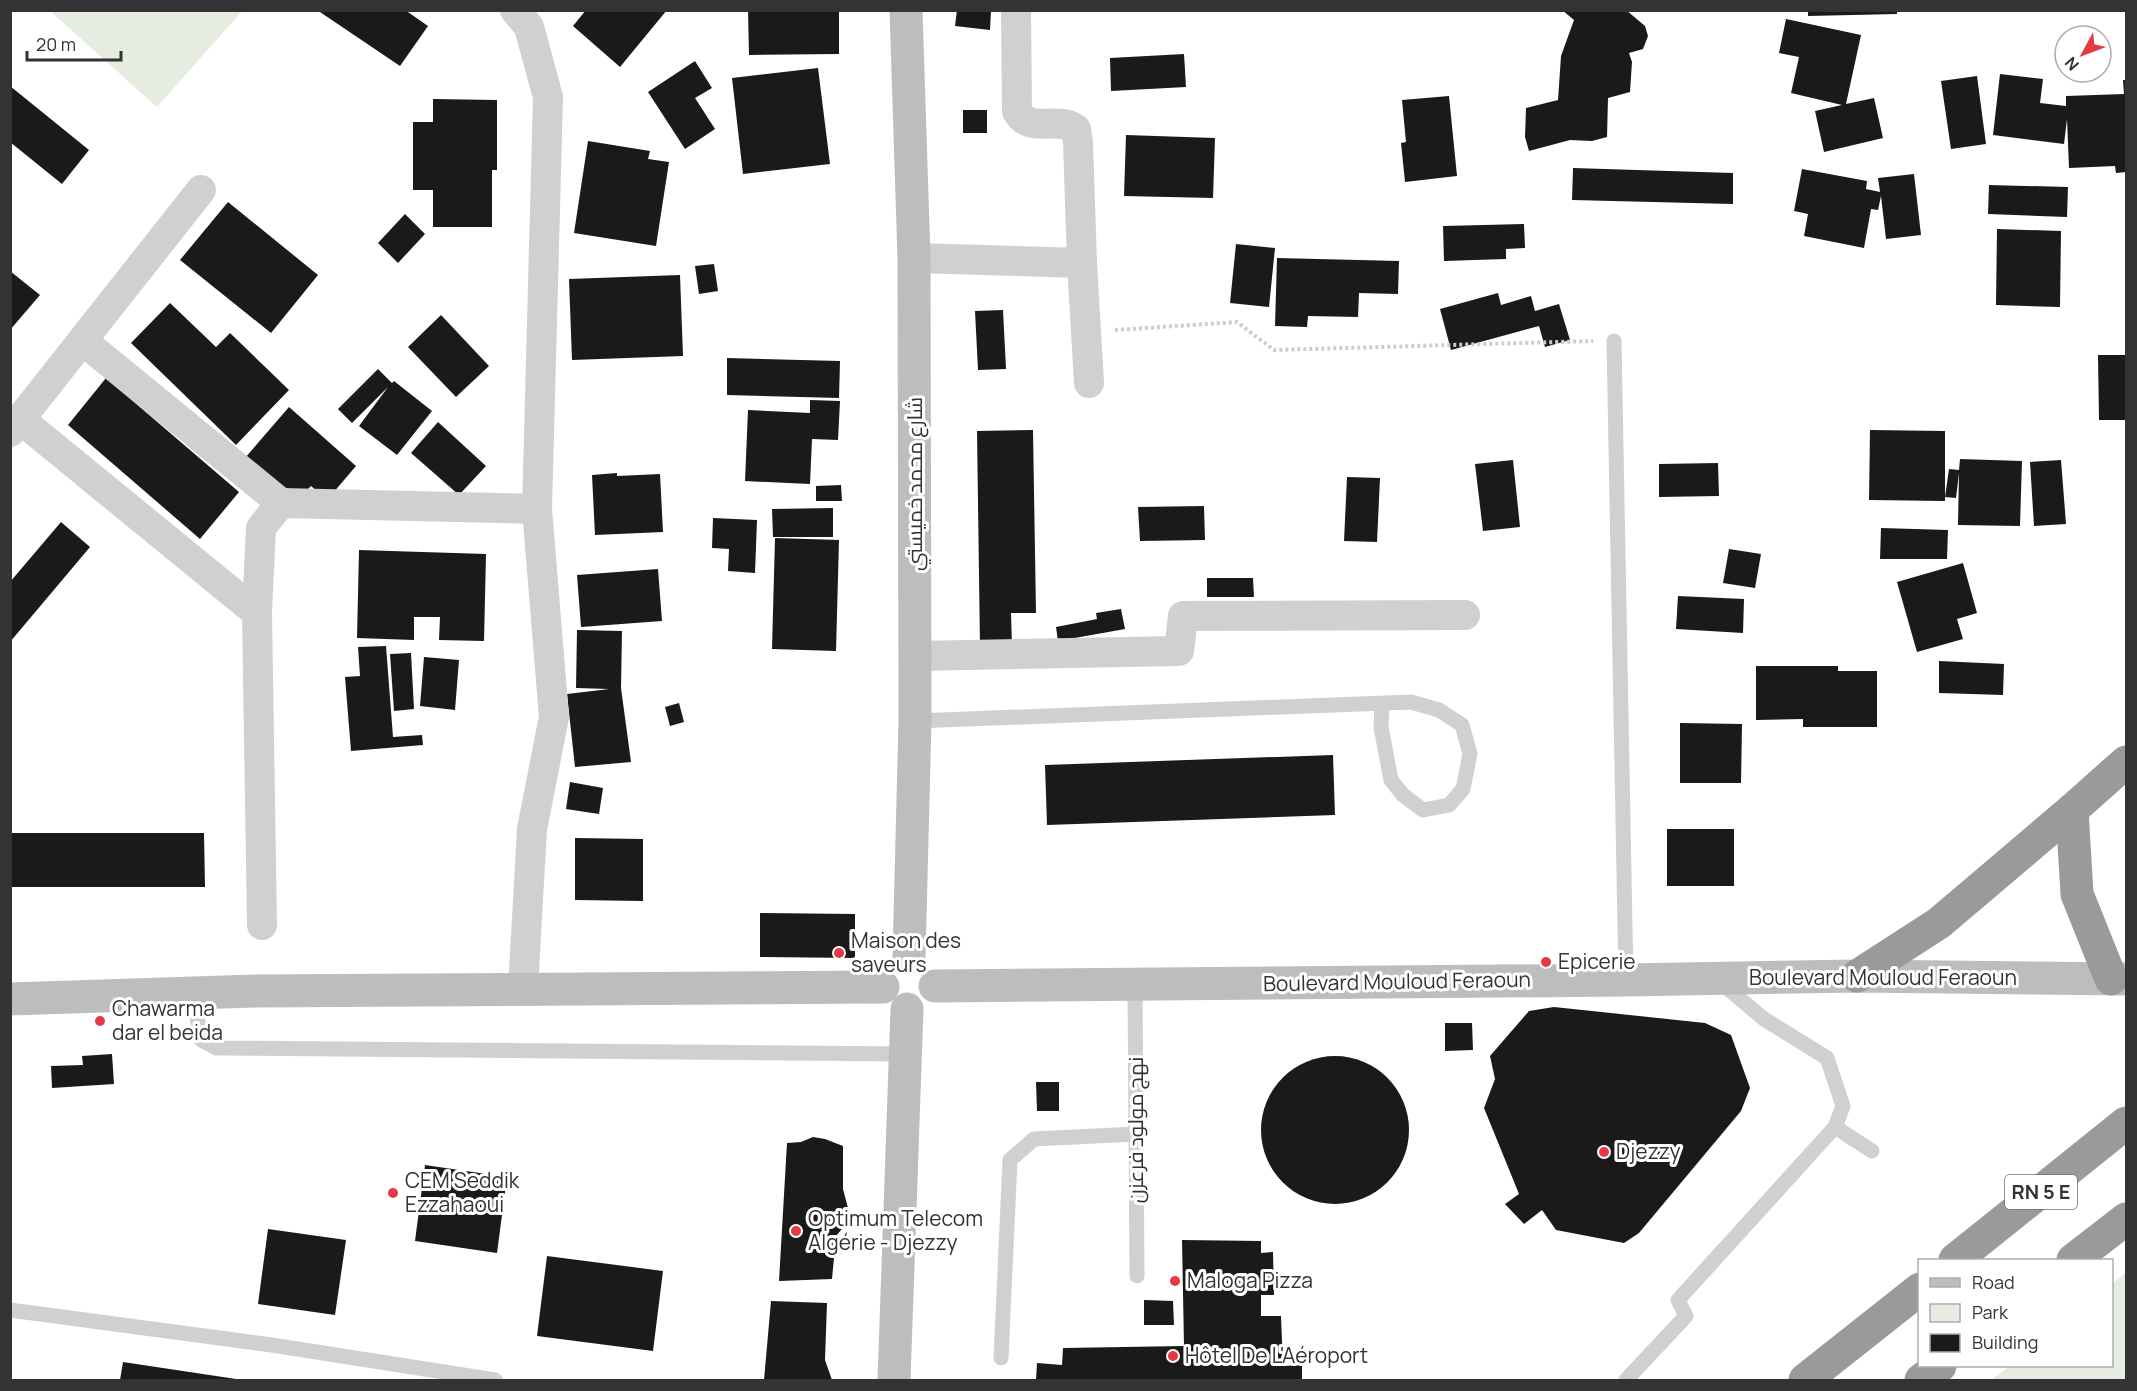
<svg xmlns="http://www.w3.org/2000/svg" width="2137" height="1391" viewBox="0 0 2137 1391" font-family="Manrope,Cairo,sans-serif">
<rect width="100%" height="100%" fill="#fff"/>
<!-- green -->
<g fill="#e6ecdf">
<path d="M 243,10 L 157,107 L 50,11 L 50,10 Z"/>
<path d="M 2126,1272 L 2126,1380 L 1991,1380 L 2010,1366 L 2112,1366 L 2112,1284 Z"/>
</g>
<!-- building -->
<g fill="#1a1a1a">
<path d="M 317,10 L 405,10 L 428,26 L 400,66 Z"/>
<path d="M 586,10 L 667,10 L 620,67 L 573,26 Z"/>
<path d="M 748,10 L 839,10 L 839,54 L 749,55 Z"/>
<path d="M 957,10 L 991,10 L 990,30 L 955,26 Z"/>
<path d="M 1562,10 L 1626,10 L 1645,26 L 1648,36 L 1643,49 L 1629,53 L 1632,62 L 1630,92 L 1608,98 L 1607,137 L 1592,141 L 1570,140 L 1529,151 L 1525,137 L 1526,108 L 1558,100 L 1561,56 L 1574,20 Z"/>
<path d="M 1808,10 L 1897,10 L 1897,14 L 1808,16 Z"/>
<path d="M 1786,19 L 1861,35 L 1846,104 L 1874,98 L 1883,138 L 1824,152 L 1815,111 L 1842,105 L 1791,93 L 1799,57 L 1779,53 Z"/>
<path d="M 1184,54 L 1186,87 L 1111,91 L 1110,58 Z"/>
<path d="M 695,61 L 712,88 L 695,98 L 715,129 L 685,149 L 648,92 Z"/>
<path d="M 818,68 L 830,164 L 743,174 L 732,78 Z"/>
<path d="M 2000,74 L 2043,79 L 2040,103 L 2066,106 L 2066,96 L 2124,94 L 2123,80 L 2126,80 L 2126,172 L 2116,173 L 2115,166 L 2069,168 L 2067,119 L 2064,144 L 1993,135 Z"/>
<path d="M 1977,76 L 1986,144 L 1951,149 L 1941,81 Z"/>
<path d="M 10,86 L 89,150 L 62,184 L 10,142 Z"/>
<path d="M 1449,96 L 1457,176 L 1405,182 L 1401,143 L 1406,142 L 1402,100 Z"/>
<path d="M 433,99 L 497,100 L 497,170 L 492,170 L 492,227 L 433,227 L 433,190 L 413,190 L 413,122 L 433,122 Z"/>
<rect x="963" y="110" width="24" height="23"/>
<path d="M 1126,135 L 1215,138 L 1213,198 L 1124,196 Z"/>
<path d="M 588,141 L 650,151 L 648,159 L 669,162 L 656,246 L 574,233 Z"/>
<path d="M 1573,168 L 1733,173 L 1733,204 L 1572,200 Z"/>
<path d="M 1802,169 L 1867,181 L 1866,189 L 1880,192 L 1878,178 L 1914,174 L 1921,235 L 1886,239 L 1881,196 L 1878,210 L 1871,209 L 1864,248 L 1804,236 L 1808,214 L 1794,211 Z"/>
<path d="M 1989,185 L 2068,187 L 2067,217 L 1988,214 Z"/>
<path d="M 228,202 L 318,275 L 271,333 L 180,260 Z"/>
<path d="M 405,214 L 425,234 L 398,263 L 378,243 Z"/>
<path d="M 1524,224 L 1525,248 L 1506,249 L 1506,259 L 1444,261 L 1443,226 Z"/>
<path d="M 1997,229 L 2061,231 L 2060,307 L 1996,305 Z"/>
<path d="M 1236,244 L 1275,248 L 1269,307 L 1230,303 Z"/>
<path d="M 1277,258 L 1399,261 L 1398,294 L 1359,293 L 1358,317 L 1308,316 L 1307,327 L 1275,326 Z"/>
<path d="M 714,264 L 718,291 L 699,294 L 695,266 Z"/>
<path d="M 10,271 L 40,295 L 10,330 Z"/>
<path d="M 680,275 L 683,356 L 572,360 L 569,279 Z"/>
<path d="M 1498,293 L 1501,305 L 1531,296 L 1535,311 L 1559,304 L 1570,340 L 1545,347 L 1539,326 L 1451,350 L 1440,309 Z"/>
<path d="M 170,303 L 216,347 L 230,333 L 289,390 L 236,445 L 131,343 Z"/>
<path d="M 1003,310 L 1006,369 L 978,370 L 975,311 Z"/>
<path d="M 441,315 L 489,366 L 456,397 L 408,347 Z"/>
<path d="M 2098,355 L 2126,355 L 2126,420 L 2099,420 Z"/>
<path d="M 727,358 L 840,361 L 839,398 L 727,395 Z"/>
<path d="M 378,369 L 392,383 L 394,381 L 432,411 L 397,455 L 359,426 L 388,387 L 352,423 L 338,409 Z"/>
<path d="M 106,378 L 239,492 L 200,539 L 68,425 Z"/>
<path d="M 810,400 L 840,401 L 838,440 L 812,439 L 810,484 L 745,481 L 748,410 L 810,413 Z"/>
<path d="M 289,407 L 356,466 L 327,500 L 311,486 L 296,502 L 245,458 Z"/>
<path d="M 438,422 L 486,466 L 459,495 L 411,453 Z"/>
<path d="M 1033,430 L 1036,613 L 1011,613 L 1012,646 L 980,647 L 977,431 Z"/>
<path d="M 1870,430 L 1945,431 L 1945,501 L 1869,500 Z"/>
<path d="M 1960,459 L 2022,461 L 2020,526 L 1958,525 L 1959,473 L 1956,498 L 1945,497 L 1949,469 L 1959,470 Z"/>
<path d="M 1513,460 L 1520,527 L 1483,531 L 1475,464 Z"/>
<path d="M 2061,460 L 2066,524 L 2034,526 L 2030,462 Z"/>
<path d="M 1718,463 L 1719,496 L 1659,497 L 1659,464 Z"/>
<path d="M 617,473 L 617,476 L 660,474 L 663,532 L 595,535 L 592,475 Z"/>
<path d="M 1347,477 L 1380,478 L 1377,542 L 1344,541 Z"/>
<path d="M 841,485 L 842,501 L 816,501 L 816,486 Z"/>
<path d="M 1204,506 L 1205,540 L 1140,541 L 1138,507 Z"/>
<path d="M 833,508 L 833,537 L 773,537 L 772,509 Z"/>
<path d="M 713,518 L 757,520 L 755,573 L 728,571 L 729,549 L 712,548 Z"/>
<path d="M 61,522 L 90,547 L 10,642 L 10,582 Z"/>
<path d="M 1881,528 L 1948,530 L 1947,559 L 1880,559 Z"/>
<path d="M 775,538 L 839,540 L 836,651 L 772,649 Z"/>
<path d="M 1729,549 L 1761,554 L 1755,588 L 1723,583 Z"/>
<path d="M 359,550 L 486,554 L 484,641 L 439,640 L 440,617 L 414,617 L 414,640 L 357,638 Z"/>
<path d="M 1963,563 L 1977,613 L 1957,619 L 1963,639 L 1917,652 L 1897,582 Z"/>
<path d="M 658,569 L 662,621 L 581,627 L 577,575 Z"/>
<path d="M 1207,578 L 1253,578 L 1254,597 L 1207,597 Z"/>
<path d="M 1678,596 L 1744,599 L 1743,633 L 1676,629 Z"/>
<path d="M 1121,609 L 1125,629 L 1058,641 L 1056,627 L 1097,619 L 1096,613 Z"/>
<path d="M 577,630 L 622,631 L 621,688 L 631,762 L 575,767 L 567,694 L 609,689 L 576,688 Z"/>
<path d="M 386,646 L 393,737 L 422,735 L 423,745 L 351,751 L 345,677 L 360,676 L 358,647 Z"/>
<path d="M 411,653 L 414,709 L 394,711 L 390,654 Z"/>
<path d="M 424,657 L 459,660 L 455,710 L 420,706 Z"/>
<path d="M 1939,661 L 2004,664 L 2003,695 L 1939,693 Z"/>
<path d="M 1756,666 L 1838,666 L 1838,671 L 1877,671 L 1877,727 L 1803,727 L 1803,719 L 1756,720 Z"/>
<path d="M 679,703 L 684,722 L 670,726 L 665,707 Z"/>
<path d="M 1680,723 L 1742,724 L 1741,783 L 1680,783 Z"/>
<path d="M 1333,755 L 1335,815 L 1047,825 L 1045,765 Z"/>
<path d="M 570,782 L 603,788 L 599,814 L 566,809 Z"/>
<rect x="1667" y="829" width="67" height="57"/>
<path d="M 10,833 L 204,833 L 205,887 L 10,887 Z"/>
<path d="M 575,838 L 643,839 L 643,901 L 575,900 Z"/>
<path d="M 760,913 L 855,914 L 855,958 L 760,957 Z"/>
<path d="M 1554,1007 L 1705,1023 L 1731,1035 L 1750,1088 L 1741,1111 L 1639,1233 L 1624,1243 L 1556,1230 L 1542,1210 L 1524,1224 L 1505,1204 L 1519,1194 L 1484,1108 L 1495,1079 L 1490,1056 L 1529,1011 Z"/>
<path d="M 1445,1023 L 1472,1023 L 1473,1050 L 1445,1051 Z"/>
<path d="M 112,1054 L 114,1084 L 52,1088 L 51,1066 L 83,1065 L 82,1056 Z"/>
<circle cx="1335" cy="1130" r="74"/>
<path d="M 1036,1082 L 1059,1082 L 1059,1111 L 1037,1111 Z"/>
<path d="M 813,1137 L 825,1139 L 843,1146 L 843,1189 L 848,1208 L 846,1224 L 836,1236 L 832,1279 L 779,1281 L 787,1143 L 801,1142 Z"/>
<path d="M 425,1165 L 507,1177 L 497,1253 L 415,1241 Z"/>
<path d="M 268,1229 L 346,1240 L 335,1315 L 258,1304 Z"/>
<path d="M 1182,1240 L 1261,1241 L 1261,1253 L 1273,1252 L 1274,1295 L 1261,1295 L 1261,1316 L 1281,1316 L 1283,1366 L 1302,1365 L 1302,1380 L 1036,1380 L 1037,1363 L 1062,1365 L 1063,1348 L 1184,1346 Z"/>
<path d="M 547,1256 L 663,1271 L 653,1351 L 537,1336 Z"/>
<path d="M 1144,1300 L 1173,1301 L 1174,1325 L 1144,1325 Z"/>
<path d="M 771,1301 L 827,1303 L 825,1360 L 832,1380 L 764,1380 Z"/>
<path d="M 123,1362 L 236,1379 L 235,1380 L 120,1380 Z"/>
</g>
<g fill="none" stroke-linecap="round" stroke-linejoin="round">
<!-- path -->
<path stroke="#cdcdcd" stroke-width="4" stroke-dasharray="3 3" stroke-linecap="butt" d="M 1115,330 L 1237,322 L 1274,350 L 1593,341"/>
<!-- lane -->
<g stroke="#d0d0d0" stroke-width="15">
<path d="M 1614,341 L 1626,980"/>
<path d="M 915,721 L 1411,702 L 1439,710 L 1462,725 L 1470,754 L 1463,789 L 1449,805 L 1423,810 L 1403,795 L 1391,780 L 1381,727 L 1382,704"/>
<path d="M 1135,984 L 1137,1276"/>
<path d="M 193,993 L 201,1040 L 216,1048 L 906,1054"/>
<path d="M 1835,1127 L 1872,1151"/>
<path d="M 10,1310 L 272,1345 L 495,1380"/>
<path d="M 1001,1358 L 1010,1160 L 1034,1139 L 1136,1134"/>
<path d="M 1626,1380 L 1686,1316 L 1678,1300 L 1835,1127 L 1843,1106 L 1827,1058 L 1764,1019 L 1720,982"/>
</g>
<!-- street -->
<g stroke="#d0d0d0" stroke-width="30">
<path d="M 914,258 L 1082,263 L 1078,142 L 1076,129 C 1057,115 1030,135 1017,111 L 1016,10"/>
<path d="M 1082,263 L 1089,383"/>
<path d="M 83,341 L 281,503"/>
<path d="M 21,420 L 257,613"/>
<path d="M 10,432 L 201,190"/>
<path d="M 915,656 L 1179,651 L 1183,616 L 1465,615"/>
<path d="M 262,925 L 257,613 L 261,528 L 281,503 L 537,509 L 548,97 L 529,27 L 515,10"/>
<path d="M 523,989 L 532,829 L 554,717 L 537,509"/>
</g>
<!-- secondary -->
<g stroke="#bdbdbd" stroke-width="33">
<path d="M 906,10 L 914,258 L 915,721 L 909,957"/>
<path d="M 935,986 L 1626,980 L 1857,976 L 2126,979"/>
<path d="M 10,999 L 255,991 L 883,987"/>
<path d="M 894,1380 L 907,1009"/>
</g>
<!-- highway -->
<g stroke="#9a9a9a" stroke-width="33">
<path d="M 2072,810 L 2077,894 L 2111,979"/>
<path d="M 1857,976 L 1939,923 L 2072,810 L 2126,762"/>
<path d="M 1955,1260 L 2126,1123"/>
<path d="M 2073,1260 L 2126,1219"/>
<path d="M 1805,1380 L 1920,1289"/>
<path d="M 1921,1380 L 1940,1366"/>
</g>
</g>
<!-- markers -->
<g fill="#e63946" stroke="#fff" stroke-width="2">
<circle cx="839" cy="953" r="6"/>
<circle cx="1546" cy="962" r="6"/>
<circle cx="100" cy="1021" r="6"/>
<circle cx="1604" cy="1152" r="6"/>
<circle cx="393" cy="1193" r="6"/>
<circle cx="796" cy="1231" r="6"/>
<circle cx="1175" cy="1281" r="6"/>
<circle cx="1173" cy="1356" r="6"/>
</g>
<g text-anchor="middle" stroke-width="6" stroke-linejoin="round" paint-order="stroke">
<!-- shield labels -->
<rect fill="#fff" stroke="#707070" stroke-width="1.5" x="2005" y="1175" width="72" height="34" rx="4.5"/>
<g font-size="20" font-weight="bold" fill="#333">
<text x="2041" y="1199">RN 5 E</text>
</g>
<!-- street labels -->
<g font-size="21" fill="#333" stroke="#fff">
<text transform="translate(915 484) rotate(-90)" y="7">شارع محمد خميستي</text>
<text x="1883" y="985">Boulevard Mouloud Feraoun</text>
<text transform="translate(1397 982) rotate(-1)" y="7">Boulevard Mouloud Feraoun</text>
<text transform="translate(1136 1130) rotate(-90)" y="7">نهج مولود فرعزن</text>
</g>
<!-- poi labels -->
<g font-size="21" fill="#333" stroke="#fff" text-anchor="start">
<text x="851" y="948">Maison des<tspan x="851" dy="24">saveurs</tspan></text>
<text x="1558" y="969">Epicerie</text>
<text x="112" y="1016">Chawarma<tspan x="112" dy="24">dar el beida</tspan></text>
<text x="1616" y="1159">Djezzy</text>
<text x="405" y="1188">CEM Seddik<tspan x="405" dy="24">Ezzahaoui</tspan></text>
<text x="808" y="1226">Optimum Telecom<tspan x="808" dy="24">Algérie - Djezzy</tspan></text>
<text x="1187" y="1288">Maloga Pizza</text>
<text x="1185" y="1363">Hôtel De L'Aéroport</text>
</g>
</g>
<!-- border -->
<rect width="2137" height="1391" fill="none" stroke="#333333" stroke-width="24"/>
<!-- legend -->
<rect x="1918" y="1259" width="195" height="108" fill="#ffffff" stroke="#adadad" stroke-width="1.5"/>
<rect x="1930" y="1278" width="30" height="9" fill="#bdbdbd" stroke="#adadad" stroke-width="1.5"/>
<text x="1972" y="1289" font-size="18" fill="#333333">Road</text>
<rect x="1930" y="1304" width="30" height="18" fill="#e6ecdf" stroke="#adadad" stroke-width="1.5"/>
<text x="1972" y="1319" font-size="18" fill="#333333">Park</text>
<rect x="1930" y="1334" width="30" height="18" fill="#1a1a1a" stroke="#adadad" stroke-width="1.5"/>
<text x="1972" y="1349" font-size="18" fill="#333333">Building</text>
<!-- north arrow -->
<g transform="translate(2083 54) rotate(229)"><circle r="28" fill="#ffffff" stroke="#adadad" stroke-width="1.5"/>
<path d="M0-4.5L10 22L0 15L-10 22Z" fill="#e63946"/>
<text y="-9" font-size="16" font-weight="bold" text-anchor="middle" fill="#333333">N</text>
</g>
<!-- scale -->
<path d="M27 51v9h94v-9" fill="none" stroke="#333333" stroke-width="3"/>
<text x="36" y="51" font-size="18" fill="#333333" stroke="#ffffff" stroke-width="4.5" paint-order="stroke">20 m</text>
</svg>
